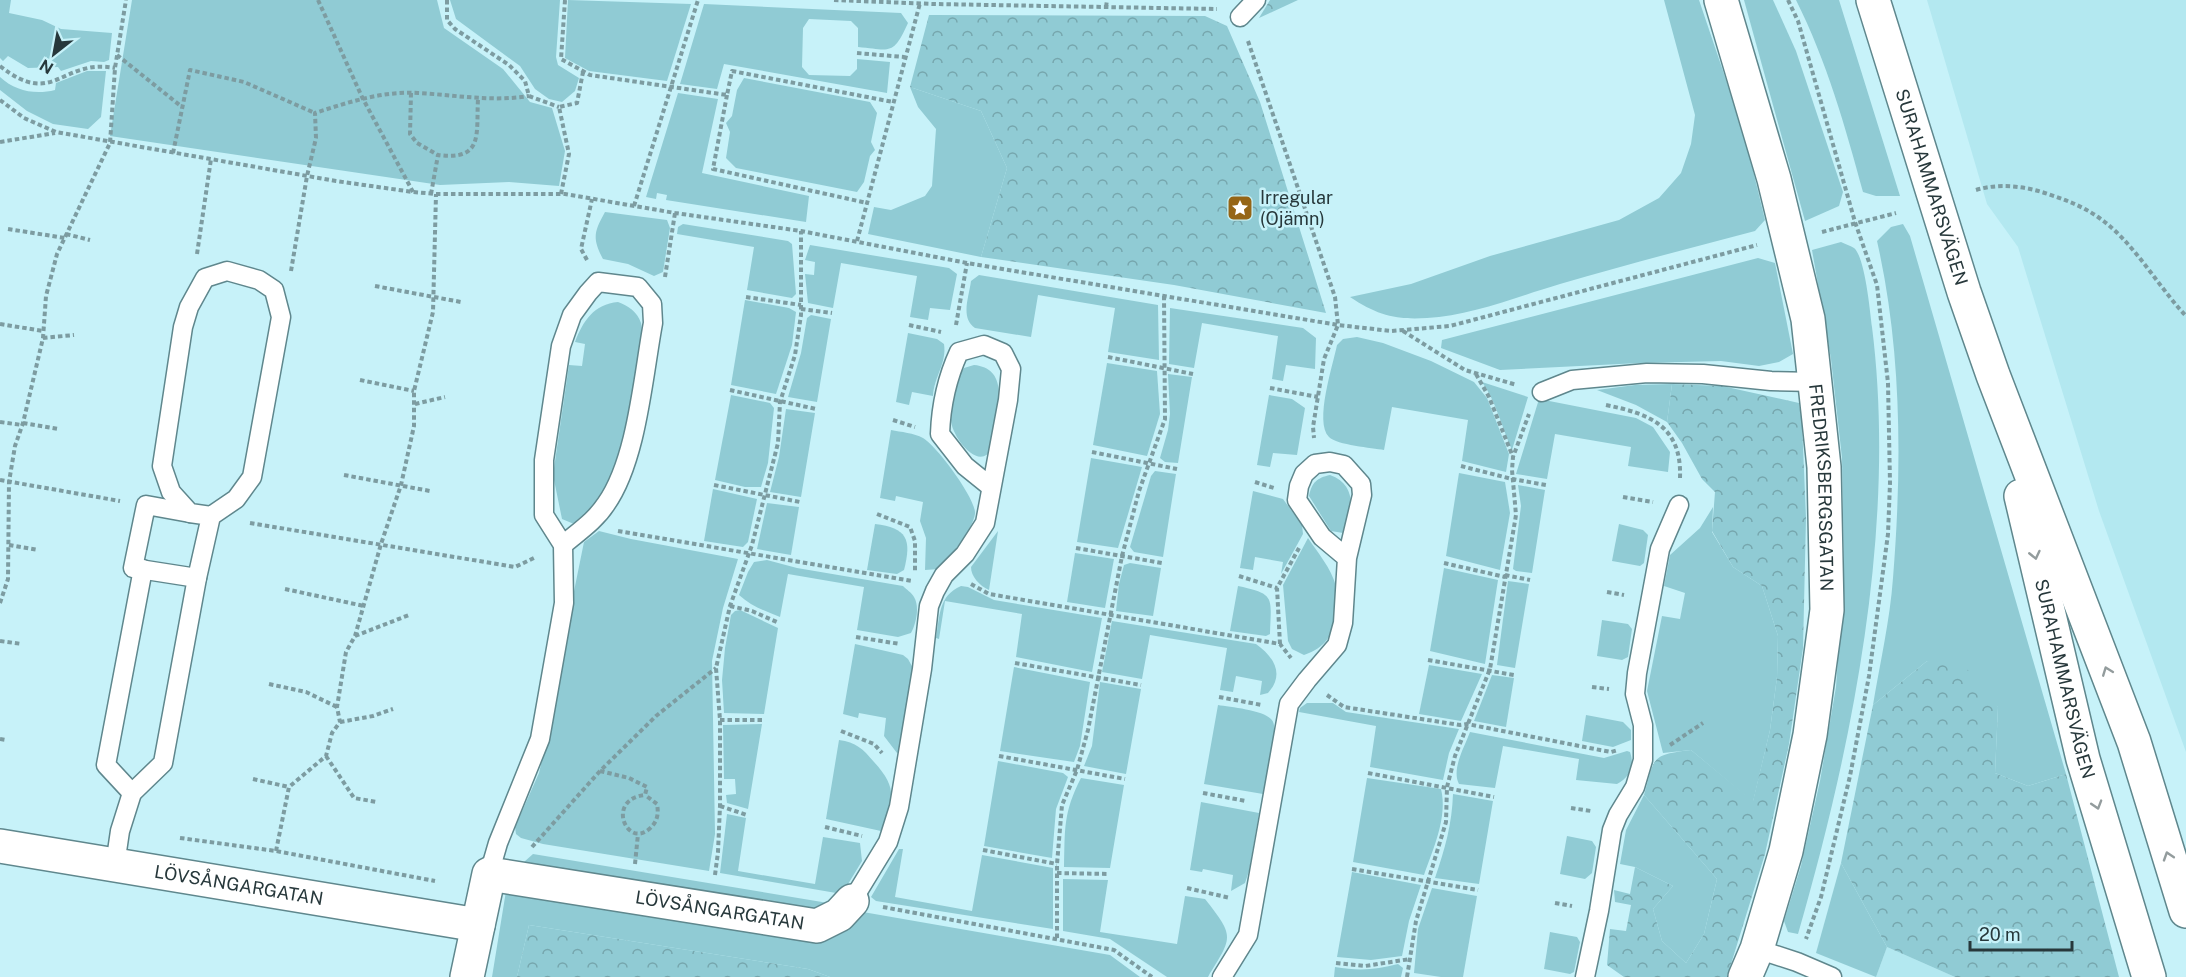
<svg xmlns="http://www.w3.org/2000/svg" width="2186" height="977" viewBox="0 0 2186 977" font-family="'Public Sans',sans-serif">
<defs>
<pattern id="forest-crowns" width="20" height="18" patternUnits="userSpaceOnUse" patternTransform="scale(1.5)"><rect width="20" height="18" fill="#90cbd4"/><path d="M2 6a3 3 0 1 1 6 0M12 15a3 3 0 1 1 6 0" fill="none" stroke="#76a6ad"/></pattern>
</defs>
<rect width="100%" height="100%" fill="#c7f2f9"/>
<!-- built -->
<g fill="#b3e8f0">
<path d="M 1927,0 L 2186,0 L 2186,752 L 2099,511 L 2018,247 L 1987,204 Z"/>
<path d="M 1887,947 L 1955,977 L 1876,977 Z"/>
</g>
<!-- green -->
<g fill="#90cbd4">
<path d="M 0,0 L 11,0 L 9,13 L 42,20 L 61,29 L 112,33 L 109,60 L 104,62 L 91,61 L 61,71 L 58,67 L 28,68 L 8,56 L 3,61 L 0,58 Z"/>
<path d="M 132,0 L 437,0 L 444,28 L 503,69 L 530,102 L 552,108 L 565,151 L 559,186 L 509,182 L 440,185 L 110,136 Z"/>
<path d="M 450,0 L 560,0 L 556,57 L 558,65 L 579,78 L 575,91 L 562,102 L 549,99 L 535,89 L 520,66 L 456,19 Z"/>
<path d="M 568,0 L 691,4 L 667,81 L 589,71 L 565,58 Z"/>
<path d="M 1664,0 L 1699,0 L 1744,133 L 1765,220 L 1755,231 C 1690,248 1625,265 1560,284 C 1519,296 1470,316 1427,318 C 1395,320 1377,315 1350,297 L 1411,284 L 1490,256 L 1619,220 L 1659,198 L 1681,173 L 1691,144 L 1695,115 Z"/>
<path d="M 1744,0 L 1773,0 L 1796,51 L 1843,192 L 1839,206 L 1805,221 Z"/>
<path d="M 1796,0 L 1839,0 L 1900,196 L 1876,196 L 1863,192 C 1845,126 1827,62 1796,0 Z"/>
<path d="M 704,4 L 901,13 L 908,23 C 893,56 891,50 858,47 L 858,28 L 851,21 L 809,19 L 803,28 L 802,67 L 809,75 L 850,76 L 857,69 L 857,59 L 890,62 L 887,93 L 724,64 L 717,89 L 680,84 Z"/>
<path d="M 87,71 L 106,71 L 101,117 L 88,129 L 53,124 L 27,111 L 0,90 L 0,77 C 15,91 35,95 55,90 L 56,83 Z"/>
<path d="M 744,78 L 870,102 L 877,113 L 871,142 L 875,150 L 870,156 L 864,182 L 857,192 L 736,168 L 726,158 L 730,132 L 726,123 L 732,116 L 737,90 Z"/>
<path d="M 910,87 L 981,111 L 1007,168 L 981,257 L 868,234 L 874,207 L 891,210 L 925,196 L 932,186 L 936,129 L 918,107 Z"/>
<path d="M 678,93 L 718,99 L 702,173 L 809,196 L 806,222 L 666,200 L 667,195 L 657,193 L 656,199 L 646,197 Z"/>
<path d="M 605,212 L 667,220 L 670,228 L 663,272 L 654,276 L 628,264 L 603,259 C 592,238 594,232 605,212 Z"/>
<path d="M 683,224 L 788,241 L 792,244 L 796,294 L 792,298 L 747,290 L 754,247 L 677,234 L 678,227 Z"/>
<path d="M 1903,224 L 1910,236 L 2066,774 L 2028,786 L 1995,773 L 1998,707 L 1927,661 L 1873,705 C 1880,663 1890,620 1893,578 C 1902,466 1902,351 1877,241 L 1891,227 Z"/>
<path d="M 1841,242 C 1845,244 1851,246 1854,248 C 1865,257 1870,311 1872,327 C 1897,525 1853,744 1798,934 L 1788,932 L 1784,921 L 1801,866 L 1820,781 L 1836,687 L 1844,569 L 1842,458 L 1831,359 L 1812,250 Z"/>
<path d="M 810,245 L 949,268 L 957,274 L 950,310 L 930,308 L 928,320 L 910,317 L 917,276 L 841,263 L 833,308 L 808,303 L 805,274 L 814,275 L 815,262 L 805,260 Z"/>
<path d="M 1758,258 L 1775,263 L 1793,354 L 1779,362 L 1759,366 L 1721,361 L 1640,363 L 1500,370 L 1441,348 L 1442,340 Z"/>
<path d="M 979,275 L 1158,305 L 1159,360 L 1108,352 L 1115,308 L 1038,295 L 1031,337 L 975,328 C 960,318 969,297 971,281 Z"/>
<path d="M 745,300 L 789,308 L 796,312 L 792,345 L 776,394 L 731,385 Z"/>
<path d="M 618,302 C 628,306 637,311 641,323 C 647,346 623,453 612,477 C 603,496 589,511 574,524 L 562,519 L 553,475 L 569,365 L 582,366 L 585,344 L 575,342 C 583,321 594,304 618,302 Z"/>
<path d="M 1170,308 L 1303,328 L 1316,338 L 1315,369 L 1286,365 L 1283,381 L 1272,379 L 1278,336 L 1202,323 L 1194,368 L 1169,364 Z"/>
<path d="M 811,315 L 831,319 L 817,402 L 788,397 L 801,353 L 807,318 Z"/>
<path d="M 908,333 L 937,339 L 944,344 C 947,363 934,377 933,396 L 912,392 L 909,405 L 896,402 Z"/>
<path d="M 1357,337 L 1383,343 L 1431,361 L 1474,382 L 1487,398 L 1509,454 L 1506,472 L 1462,461 L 1468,420 L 1392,407 L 1384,450 C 1372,448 1337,445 1329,437 C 1314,422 1333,365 1337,345 L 1343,339 Z"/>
<path d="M 1107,363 L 1157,371 L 1160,414 L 1147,456 L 1093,445 Z"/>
<path d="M 974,365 C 1007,368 999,402 996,425 C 995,432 995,442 992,448 C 979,474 951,435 951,420 C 951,405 957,388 960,374 L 964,368 Z"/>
<path d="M 1168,374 L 1192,377 L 1178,463 L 1165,462 L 1160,458 L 1168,430 L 1170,414 Z"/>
<path d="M 1482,382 L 1528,397 L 1512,450 C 1502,428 1496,401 1482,382 Z"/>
<path d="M 1672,384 L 1667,422 L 1636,405 L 1597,390 L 1635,385 Z"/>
<path d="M 731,395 L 770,403 L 774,408 L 768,463 L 761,487 L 745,487 L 715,480 Z"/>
<path d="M 1269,395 L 1292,399 L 1305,408 L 1297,455 L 1273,453 L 1270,467 L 1257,465 Z"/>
<path d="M 1539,399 L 1636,418 L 1653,427 L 1670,452 L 1668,472 L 1628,466 L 1631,447 L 1555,434 L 1547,479 L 1516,474 Z"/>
<path d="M 786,409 L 815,413 L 801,497 L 770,492 L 779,457 Z"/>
<path d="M 891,430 C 901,432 914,433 923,438 C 936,445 977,500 975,514 C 972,531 951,555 939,569 L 925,570 L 926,538 L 920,521 L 923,502 L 896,496 L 895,501 L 880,498 Z"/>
<path d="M 1091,458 L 1142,467 L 1118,548 L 1077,542 Z"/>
<path d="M 1155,471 L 1176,474 L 1163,557 L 1134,552 L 1130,547 L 1151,476 Z"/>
<path d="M 1459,473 L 1505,482 L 1510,513 L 1500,570 L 1446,556 Z"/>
<path d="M 1330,475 C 1349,482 1353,496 1350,515 C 1349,523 1349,527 1343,533 L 1331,531 L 1309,496 C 1312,482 1317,478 1330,475 Z"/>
<path d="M 1518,485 L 1545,490 L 1532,573 L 1516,571 L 1513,569 L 1521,506 Z"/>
<path d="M 713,489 L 757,499 L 748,542 L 743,547 L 704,541 Z"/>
<path d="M 1253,491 L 1283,499 L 1302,525 L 1303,534 L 1281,574 L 1283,562 L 1255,557 L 1253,570 L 1240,568 Z"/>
<path d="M 767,503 L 799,507 L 791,555 L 757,549 Z"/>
<path d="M 1713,507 L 1712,532 L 1733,567 L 1762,586 L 1778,636 L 1777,677 L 1770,730 L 1753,802 L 1691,750 L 1663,753 L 1647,691 L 1662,616 L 1680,619 L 1685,593 L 1664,586 L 1670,555 L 1700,528 Z"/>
<path d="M 875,524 C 907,528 912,539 904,570 L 897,574 L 867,570 Z"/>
<path d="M 1619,524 L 1643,530 L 1648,535 L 1644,563 L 1640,566 L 1612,561 Z"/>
<path d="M 599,531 L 631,539 L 738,559 L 723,608 L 712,661 L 715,834 L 709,871 L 543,844 L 521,838 L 516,834 L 515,827 L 539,773 L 559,685 L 572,601 L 584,542 Z"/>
<path d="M 998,531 L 989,590 C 980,586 971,577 971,567 Z"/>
<path d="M 1308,538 C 1318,553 1331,568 1336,586 C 1338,595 1337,606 1335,614 C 1332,637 1326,647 1304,655 L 1292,649 L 1288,641 L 1283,585 Z"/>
<path d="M 1075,553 L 1114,559 L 1105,608 L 1067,602 Z"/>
<path d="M 767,560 L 797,568 L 903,586 C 906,589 912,593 914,597 C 920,607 916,624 911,633 L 898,637 L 857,630 L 864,587 L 788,574 L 780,617 C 765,611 751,606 739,595 L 748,572 L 754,562 Z"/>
<path d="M 1130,563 L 1161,568 L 1153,616 L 1116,611 L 1119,584 L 1124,565 Z"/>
<path d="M 1444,568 L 1498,580 L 1485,664 L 1430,651 Z"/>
<path d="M 1508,581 L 1529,584 L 1515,668 L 1497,665 Z"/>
<path d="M 961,586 L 968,587 L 994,600 L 1102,618 L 1092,672 L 1016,657 L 1022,614 L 945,601 L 939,639 L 936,638 C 940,616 938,596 961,586 Z"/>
<path d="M 1238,586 C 1276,594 1271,597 1270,634 L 1266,636 L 1230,631 Z"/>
<path d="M 740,610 L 778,628 L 764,714 L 724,713 L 722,680 L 725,648 L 731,615 L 735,611 Z"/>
<path d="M 1602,620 L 1628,624 L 1632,629 L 1628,657 L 1622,660 L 1597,656 Z"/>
<path d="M 1112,621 L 1256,644 C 1274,657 1285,674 1268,693 L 1260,695 L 1262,681 L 1236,676 L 1233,692 L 1220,690 L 1227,648 L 1150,635 L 1142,679 L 1102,672 Z"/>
<path d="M 855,644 L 903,655 L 908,659 L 913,668 L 900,751 L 897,753 L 884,736 L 886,718 L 859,713 L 858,718 L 843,714 Z"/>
<path d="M 1429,665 L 1482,674 L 1461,721 L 1419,714 Z"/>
<path d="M 1014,667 L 1090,682 L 1080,746 L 1074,762 L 1000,751 Z"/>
<path d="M 1492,675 L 1514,678 L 1506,727 L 1474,721 Z"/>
<path d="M 1100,682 L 1141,689 L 1126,774 L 1084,766 L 1092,746 Z"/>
<path d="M 1307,703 L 1333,703 L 1346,712 L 1459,729 L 1449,753 L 1443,780 L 1370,767 L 1376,726 L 1299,712 L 1300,708 Z"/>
<path d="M 1218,705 C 1230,707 1263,710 1271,719 C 1275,723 1274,728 1274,733 L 1263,794 L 1204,784 Z"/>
<path d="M 1586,715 L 1623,722 L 1631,730 L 1631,740 L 1613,747 L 1582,741 Z"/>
<path d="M 762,724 L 748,809 L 727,803 L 726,795 L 736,794 L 735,779 L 724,779 L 723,725 Z"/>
<path d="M 1470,732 L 1604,758 L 1627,751 L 1630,752 C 1635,767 1630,777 1617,784 L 1576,780 L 1579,759 L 1503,746 L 1495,788 L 1459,784 C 1451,769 1465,746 1470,732 Z"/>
<path d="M 839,740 C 856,742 863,749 874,762 C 897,787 895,800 881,831 L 826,819 Z"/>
<path d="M 998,761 L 1063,773 L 1068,777 L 1056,809 L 1052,858 L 984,846 Z"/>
<path d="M 1081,778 L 1124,785 L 1110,868 L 1064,867 C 1065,829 1063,813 1081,778 Z"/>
<path d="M 1367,778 L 1441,789 C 1448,817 1433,849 1424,875 L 1353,862 Z"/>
<path d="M 1453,794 L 1493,801 L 1479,884 L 1435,878 C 1445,849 1452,824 1453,794 Z"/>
<path d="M 1644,795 L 1717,879 L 1704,934 L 1686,963 L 1662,941 L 1653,909 L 1673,886 L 1635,867 L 1620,864 L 1626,830 Z"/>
<path d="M 1201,802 L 1259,813 L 1249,871 L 1245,883 L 1231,891 L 1233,875 L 1203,869 L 1202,872 L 1190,870 Z"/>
<path d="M 727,814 L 746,818 L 738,871 L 815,884 L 823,837 L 860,843 L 862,861 L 842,894 L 720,873 Z"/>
<path d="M 1567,836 L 1592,841 L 1596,847 L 1592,873 L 1585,879 L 1560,874 Z"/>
<path d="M 899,849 L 903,849 L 895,897 L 972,911 L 982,855 L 1053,868 L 1053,929 L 876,901 L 871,897 Z"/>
<path d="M 533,854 L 834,904 L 815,912 L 528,865 L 524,862 Z"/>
<path d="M 1841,863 L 1887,947 L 1876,977 L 1816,953 Z"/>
<path d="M 1352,872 L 1421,885 L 1409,921 L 1402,956 L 1371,960 L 1337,957 Z"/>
<path d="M 1063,879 L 1108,880 L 1100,932 L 1177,944 L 1185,896 L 1205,899 C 1236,938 1232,937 1208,977 L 1167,977 L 1110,939 L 1063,931 Z"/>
<path d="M 1432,888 L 1477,896 L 1463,977 L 1441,977 L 1414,973 L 1418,929 Z"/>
<path d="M 506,891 L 863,912 L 1110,955 L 1140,977 L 830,977 L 808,969 L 529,925 L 517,977 L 492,977 Z"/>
<path d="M 1550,932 L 1577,937 L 1580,942 L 1574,972 L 1570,974 L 1544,969 Z"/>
<path d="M 1398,964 L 1403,968 L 1401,977 L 1334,977 L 1335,967 C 1358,971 1376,970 1398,964 Z"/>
</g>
<!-- forest -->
<g fill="url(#forest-crowns)">
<path d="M 1270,0 L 1298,0 L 1259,18 Z"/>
<path d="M 929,15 L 1205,16 L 1227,26 L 1260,102 L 1326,313 L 1174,285 L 981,257 L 1007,168 L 981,111 L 910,87 Z"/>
<path d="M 1672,384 L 1722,386 L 1799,403 L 1802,423 L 1806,518 L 1803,648 L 1789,744 L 1765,854 L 1727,977 L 1624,977 L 1607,965 L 1610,929 L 1626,931 L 1631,905 L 1615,902 L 1614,890 L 1630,894 L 1635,867 L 1673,886 L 1653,909 L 1662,941 L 1686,963 L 1704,934 L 1717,879 L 1644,795 C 1655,757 1650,755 1691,750 L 1753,801 L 1770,730 L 1777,677 L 1778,636 L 1762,586 L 1733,567 L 1712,531 L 1715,492 L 1702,479 L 1682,443 L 1667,422 Z"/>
<path d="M 1927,661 L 1968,670 L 1998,707 L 1995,773 L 2028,786 L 2066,774 L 2119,977 L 1955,977 L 1887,947 L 1841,863 L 1873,705 Z"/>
<path d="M 529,925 L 808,969 L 830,977 L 517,977 Z"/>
</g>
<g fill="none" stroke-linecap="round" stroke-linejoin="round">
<!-- service casing -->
<g stroke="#5f878d" stroke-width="21">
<g id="service">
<path d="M 1240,17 L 1256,0"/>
<path d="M 1542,392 L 1572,380 L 1647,373 L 1703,374 L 1771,381 L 1816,382"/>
<path d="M 190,513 L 146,505 L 133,568 L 197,578"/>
<path d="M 132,793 L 106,765 L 143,569"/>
<path d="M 115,865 L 120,831 L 132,793 L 163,763 L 197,578 L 211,516 L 236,499 L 252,477 L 281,317 L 274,290 L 259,280 L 227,271 L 205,278 L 189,307 L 183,327 L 162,466 L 171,492 L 190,513 L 211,516"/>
<path d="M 489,874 L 498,843 L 540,739 L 564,603 L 563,545 L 544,515 L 544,460 L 561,346 L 572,315 L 588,293 L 598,282 L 638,287 L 652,304 L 653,323 C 643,377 637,460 606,504 C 595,521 578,532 563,545"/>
<path d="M 852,901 L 888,842 L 899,807 L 922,669 L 929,606 L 935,591 L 944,575 L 965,554 L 985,523 L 1008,400 L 1011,369 L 1003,353 L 984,345 L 959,352 C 947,378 941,405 940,434 L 965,466 L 991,487"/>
<path d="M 1757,949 L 1797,962 L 1832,977"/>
<path d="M 1222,977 L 1248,935 L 1289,704 L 1307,680 L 1337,645 L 1343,623 L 1347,558 L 1362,495 L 1361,484 L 1344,465 L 1330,462 L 1315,464 L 1304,474 L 1299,486 L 1297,500 L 1322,537 L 1347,558"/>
<path d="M 1585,977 L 1599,911 L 1612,830 L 1618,815 L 1635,787 L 1643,760 L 1643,725 L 1635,694 L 1637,673 L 1660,549 L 1679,505"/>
</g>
</g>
<!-- minor casing -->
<g stroke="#5f878d" stroke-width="36">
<g id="minor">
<path id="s1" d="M 1721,0 L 1774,179 L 1808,319 L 1824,467 L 1827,610 L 1810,735 L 1786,851 L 1757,949 L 1745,977"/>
<path id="s2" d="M 0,846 L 478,925"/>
<path id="s3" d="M 467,977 L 489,874 L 817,926 L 839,915 L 852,901"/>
</g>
</g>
<!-- secondary casing -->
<g stroke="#5f878d" stroke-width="36">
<g id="secondary">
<path id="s4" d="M 1873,0 L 1964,292 L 1993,375 L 2134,742 L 2186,911"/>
<path id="s5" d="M 2021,496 L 2083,759 L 2149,977"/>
</g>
</g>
<!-- path -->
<g stroke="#7d9ca1" stroke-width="4" stroke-dasharray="4.5 3" stroke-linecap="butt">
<path d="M 318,0 L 362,97 L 413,192"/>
<path d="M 447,0 L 447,20 L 455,29 L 509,65 L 525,81 L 529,96 L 559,107"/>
<path d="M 565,0 L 561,59 L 590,75 L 727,95 L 732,71 L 893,102"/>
<path d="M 834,0 L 934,4 L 1217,9"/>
<path d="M 1788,0 L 1798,21 L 1855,222 L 1877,285 L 1888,383 L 1890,483 L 1888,534 L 1869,676 L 1850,776 L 1821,897 L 1806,939"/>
<path d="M 1106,7 L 1107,0"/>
<path d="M 1248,41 L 1335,297 L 1338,325 L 1324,359 L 1313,427 L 1314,438"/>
<path d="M 857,53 L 904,57"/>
<path d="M 117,55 L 182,107"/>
<path d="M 0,66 C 54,109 61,58 115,68"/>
<path d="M 411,93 L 410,134 L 417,143 L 438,155"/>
<path d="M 727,95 L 713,169 L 867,203"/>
<path d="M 0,100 L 24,118 L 56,132 L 336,181 L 413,192 L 436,194 L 565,194 L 675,213 L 801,231 L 967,263 L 1164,296 L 1338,325 L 1391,331 L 1450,326 L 1757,245"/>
<path d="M 0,142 L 55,133"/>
<path d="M 173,153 L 190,70 L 244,82 L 315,113"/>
<path d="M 1976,190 C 1999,183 2025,186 2048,194 C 2066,200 2082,206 2098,217 C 2134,242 2156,284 2186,316"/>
<path d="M 431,194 L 438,155 C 484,161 476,134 478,99"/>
<path d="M 561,194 L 569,154 L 559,107 L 577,103 L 583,72"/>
<path d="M 634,206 L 698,0"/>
<path d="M 8,229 L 65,238"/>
<path d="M 1822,232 L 1896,213"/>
<path d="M 66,234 L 90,240"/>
<path d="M 857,241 L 920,3"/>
<path d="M 197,254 L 211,159"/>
<path d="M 587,260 L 581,249 L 592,199"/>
<path d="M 291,271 L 307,176 L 316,138 L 315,113 C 349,102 382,91 418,93 C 456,95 491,102 529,96"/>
<path d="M 665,277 L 675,213"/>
<path d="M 375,286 L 461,302"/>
<path d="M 746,297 L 801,305"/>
<path d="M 801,309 L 832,313"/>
<path d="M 0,324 L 43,331"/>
<path d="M 909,325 L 941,332"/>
<path d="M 956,325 L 967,263"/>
<path d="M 1403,331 L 1465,370 L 1517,385"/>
<path d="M 43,338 L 74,335"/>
<path d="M 1108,357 L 1193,374"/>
<path d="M 1476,374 L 1489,397 L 1513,457"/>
<path d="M 360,380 L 414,391"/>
<path d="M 1270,388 L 1318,397"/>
<path d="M 730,390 L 816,409"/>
<path d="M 415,404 L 445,397"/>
<path d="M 1606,405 C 1650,414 1682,426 1680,478"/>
<path d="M 893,420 L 915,427"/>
<path d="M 0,422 L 22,425"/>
<path d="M 23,423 L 58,429"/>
<path d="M 1092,452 L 1177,469"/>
<path d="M 1461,466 L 1512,479 L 1546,485"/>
<path d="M 344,475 L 430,491"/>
<path d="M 0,480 L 120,501"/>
<path d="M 1255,482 L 1274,488"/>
<path d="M 714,485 L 800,502"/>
<path d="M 1623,497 L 1653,502"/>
<path d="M 877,514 L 910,527 L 915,541 L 915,571"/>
<path d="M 250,523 L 515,567 L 536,557"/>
<path d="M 618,531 L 912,581"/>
<path d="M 9,545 L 38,550"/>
<path d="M 1076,548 L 1162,563"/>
<path d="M 1444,563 L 1505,577"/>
<path d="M 1505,575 L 1530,580"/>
<path d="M 1239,576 L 1277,588"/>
<path d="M 971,584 L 989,594 L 1280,644 L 1291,658"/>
<path d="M 285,589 L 364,606"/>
<path d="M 1607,592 L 1624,595"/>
<path d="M 0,603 L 8,579 L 9,482 L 15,446 L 23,423 L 43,338 L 46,296 L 57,254 L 110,143 L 115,68 L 126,0"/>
<path d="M 730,606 L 752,611 L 779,623"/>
<path d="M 355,636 L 409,615"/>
<path d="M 856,637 L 900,644"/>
<path d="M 0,641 L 22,644"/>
<path d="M 1280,644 L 1277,588 L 1299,548"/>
<path d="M 1428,660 L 1514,675"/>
<path d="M 1015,663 L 1141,685"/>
<path d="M 269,684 L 306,692 L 337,707"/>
<path d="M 1592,687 L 1609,689"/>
<path d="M 1327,695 L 1344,707 L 1460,725 L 1467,724 L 1600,750 L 1611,752 L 1618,750"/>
<path d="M 1219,697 L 1262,705"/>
<path d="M 720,720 L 763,720"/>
<path d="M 340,722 L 373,716 L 393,709"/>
<path d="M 841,731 L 874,744 L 882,753"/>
<path d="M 0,739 L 6,740"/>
<path d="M 1670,745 L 1703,723"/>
<path d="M 326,756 L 354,798 L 377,802"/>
<path d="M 999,756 L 1125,779"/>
<path d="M 600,771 L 629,778 L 647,787 L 645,795 C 606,799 626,847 648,830 C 657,823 659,815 657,804 L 645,795"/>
<path d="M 1368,773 L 1494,797"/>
<path d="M 253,779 L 289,787"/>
<path d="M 1203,793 L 1246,801"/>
<path d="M 720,806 L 747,815"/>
<path d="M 1571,808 L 1591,811"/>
<path d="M 825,827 L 862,836"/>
<path d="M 180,838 L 276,851 L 435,881"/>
<path d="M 532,847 L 600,771 L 656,716 L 716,668"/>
<path d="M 983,850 L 1057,864"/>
<path d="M 276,851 L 289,787 L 326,756 L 332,733 L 340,722 L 337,707 L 346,652 L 355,636 L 381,544 L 401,485 L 414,426 L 414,391 L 433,312 L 436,194"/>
<path d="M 635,864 L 638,834"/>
<path d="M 1352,869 L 1478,890"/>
<path d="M 1057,873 L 1109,874"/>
<path d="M 715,875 L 718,852 L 720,806 L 720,720 L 716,668 L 730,606 L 752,545 L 778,443 L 780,402 L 795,355 L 801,315 L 801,231"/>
<path d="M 1187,888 L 1230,898"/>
<path d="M 1555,903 L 1572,906"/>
<path d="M 883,907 L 1114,950 L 1152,977"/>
<path d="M 1057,938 L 1057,864 L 1062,805 L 1077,770 L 1088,730 L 1122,556 L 1139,491 L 1165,419 L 1164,296"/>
<path d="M 1336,963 L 1365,966 L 1410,959"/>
<path d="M 1407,977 L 1416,921 L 1446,822 L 1447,787 L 1455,756 L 1490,669 L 1516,515 L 1512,470 L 1513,457 L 1529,414"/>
</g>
<!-- service -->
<use href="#service" stroke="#fff" stroke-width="18"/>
<!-- minor -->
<use href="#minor" stroke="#fff" stroke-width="33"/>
<!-- secondary -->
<use href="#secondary" stroke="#fff" stroke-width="33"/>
</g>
<!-- one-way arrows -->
<defs><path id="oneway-chevron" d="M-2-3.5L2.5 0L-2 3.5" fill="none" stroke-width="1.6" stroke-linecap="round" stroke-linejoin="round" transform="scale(1.5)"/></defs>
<g stroke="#939c9d">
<use href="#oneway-chevron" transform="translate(2035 555) rotate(77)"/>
<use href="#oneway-chevron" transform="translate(2107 671) rotate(-111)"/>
<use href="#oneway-chevron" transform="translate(2097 805) rotate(73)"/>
<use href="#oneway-chevron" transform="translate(2168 856) rotate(-108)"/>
</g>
<!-- icons -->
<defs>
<g id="sight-square" transform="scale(1.35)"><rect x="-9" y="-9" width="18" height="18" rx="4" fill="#956516" stroke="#c7f2f9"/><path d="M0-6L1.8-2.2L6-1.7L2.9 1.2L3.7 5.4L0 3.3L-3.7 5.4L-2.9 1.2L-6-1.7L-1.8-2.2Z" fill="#fff"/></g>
</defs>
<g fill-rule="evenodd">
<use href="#sight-square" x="1240" y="208"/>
</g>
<g text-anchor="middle" stroke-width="5" stroke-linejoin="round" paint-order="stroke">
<!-- street labels -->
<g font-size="18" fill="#27383b" stroke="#c7f2f9">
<text dy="6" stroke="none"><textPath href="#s4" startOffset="196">SURAHAMMARSVÄGEN</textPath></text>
<text dy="6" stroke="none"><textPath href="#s1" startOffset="500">FREDRIKSBERGSGATAN</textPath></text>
<text dy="6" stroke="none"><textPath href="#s5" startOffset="188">SURAHAMMARSVÄGEN</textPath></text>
<text dy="6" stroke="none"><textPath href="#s2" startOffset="242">LÖVSÅNGARGATAN</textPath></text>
<text dy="6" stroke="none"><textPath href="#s3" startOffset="339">LÖVSÅNGARGATAN</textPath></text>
</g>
<!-- poi labels -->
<g font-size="18" fill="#27383b" stroke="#c7f2f9" text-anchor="start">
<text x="1260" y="204">Irregular<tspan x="1260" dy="21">(Ojämn)</tspan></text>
</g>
</g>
<!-- north arrow -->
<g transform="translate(54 54) rotate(211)" stroke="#c7f2f9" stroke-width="4.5" paint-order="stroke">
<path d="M0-4.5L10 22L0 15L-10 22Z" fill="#27383b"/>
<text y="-9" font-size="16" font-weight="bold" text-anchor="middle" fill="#27383b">N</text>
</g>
<!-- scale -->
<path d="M1970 941v9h102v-9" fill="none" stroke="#27383b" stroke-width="3"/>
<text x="1979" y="941" font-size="18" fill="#27383b" stroke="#c7f2f9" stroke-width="4.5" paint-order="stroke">20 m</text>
</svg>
